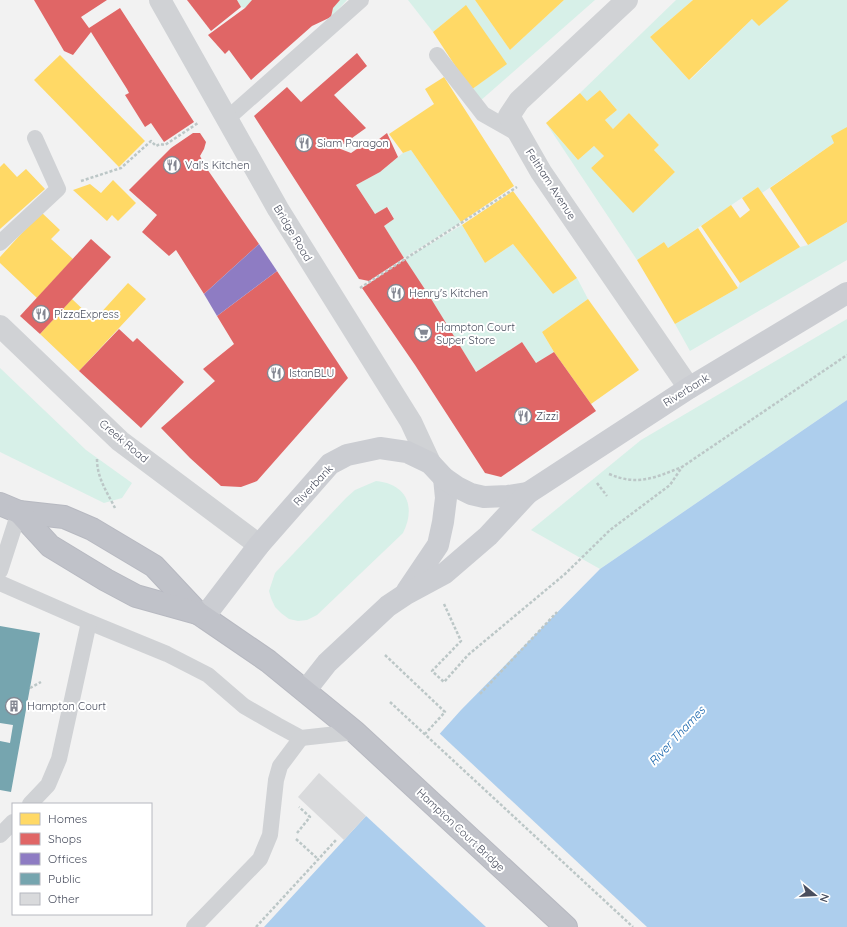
<svg xmlns="http://www.w3.org/2000/svg" width="847" height="927" viewBox="0 0 847 927" font-family="Quicksand,sans-serif">
<rect width="100%" height="100%" fill="#f2f2f2"/>
<!-- green -->
<g fill="#d7f0e8">
<path d="M 237,0 L 253,0 L 245,8 L 241,7 Z"/>
<path d="M 340,0 L 347,0 L 331,17 L 333,8 Z"/>
<path d="M 408,0 L 475,0 L 510,50 L 564,0 L 595,0 L 480,101 L 471,90 L 506,64 L 465,6 L 433,32 Z"/>
<path d="M 676,0 L 693,0 L 650,37 L 689,80 L 691,79 L 752,19 L 789,0 L 847,0 L 847,127 L 834,143 L 762,193 L 758,187 L 668,248 L 664,242 L 637,260 L 546,123 L 578,160 L 594,146 L 604,156 L 591,168 L 633,212 L 675,172 L 654,150 L 659,145 L 629,113 L 613,129 L 605,120 L 617,110 L 600,90 L 587,101 L 580,93 Z"/>
<path d="M 411,150 L 461,222 L 404,258 L 384,226 L 394,219 L 388,207 L 375,214 L 356,185 L 380,172 L 403,153 Z"/>
<path d="M 847,222 L 847,260 L 690,351 L 675,324 L 738,288 L 740,283 L 800,247 L 808,245 Z"/>
<path d="M 462,225 L 485,263 L 513,244 L 553,294 L 577,278 L 588,299 L 542,332 L 554,352 L 536,363 L 522,342 L 476,372 L 405,259 Z"/>
<path d="M 847,319 L 847,400 L 600,569 L 531,530 L 641,440 Z"/>
<path d="M 0,368 L 86,450 L 132,483 L 122,498 L 104,503 L 0,452 Z"/>
<path d="M 376,481 C 407,484 416,507 403,533 L 317,615 L 307,620 L 298,621 L 289,619 L 281,613 L 275,607 L 271,598 L 269,591 L 275,573 L 346,498 L 355,490 Z"/>
</g>
<!-- water -->
<path fill="#adceed" d="M 847,400 L 847,927 L 264,927 L 366,816 L 461,710 L 600,569 Z"/>
<!-- pier -->
<path fill="#f2f2f2" d="M 438,732 L 647,927 L 486,927 L 365,815 Z"/>
<!-- homes -->
<g fill="#ffd966">
<path d="M 475,0 L 564,0 L 510,50 Z"/>
<path d="M 693,0 L 789,0 L 759,26 L 752,19 L 689,80 L 650,37 Z"/>
<path d="M 466,5 L 507,64 L 471,90 L 433,32 Z"/>
<path d="M 60,55 L 145,141 L 119,167 L 34,80 Z"/>
<path d="M 444,77 L 514,186 L 461,222 L 411,150 L 403,153 L 389,134 L 434,104 L 425,89 Z"/>
<path d="M 600,90 L 617,110 L 605,120 L 613,129 L 629,113 L 659,145 L 654,150 L 675,172 L 633,213 L 591,168 L 604,156 L 594,146 L 578,160 L 546,123 L 580,93 L 587,101 Z"/>
<path d="M 847,127 L 847,222 L 808,245 L 770,188 L 834,143 L 831,136 Z"/>
<path d="M 4,163 L 17,177 L 26,169 L 45,189 L 0,229 L 0,167 Z"/>
<path d="M 113,180 L 136,203 L 118,221 L 112,215 L 107,221 L 73,190 L 90,184 L 101,193 Z"/>
<path d="M 758,187 L 800,247 L 740,283 L 701,226 L 731,205 L 740,218 L 750,210 L 742,198 Z"/>
<path d="M 513,191 L 577,278 L 553,294 L 513,244 L 485,263 L 462,225 Z"/>
<path d="M 41,212 L 60,230 L 51,239 L 73,259 L 37,298 L 0,263 L 0,257 Z"/>
<path d="M 698,228 L 738,288 L 675,324 L 637,260 L 664,242 L 668,248 Z"/>
<path d="M 128,283 L 146,299 L 79,371 L 40,334 L 72,299 L 91,317 L 93,314 L 97,317 Z"/>
<path d="M 588,299 L 639,370 L 591,404 L 554,352 L 542,332 Z"/>
</g>
<!-- shops -->
<g fill="#e06666">
<path d="M 34,0 L 107,0 L 81,17 L 89,28 L 120,8 L 194,122 L 164,142 L 151,123 L 145,127 L 125,95 L 129,93 L 127,89 L 91,32 L 73,55 L 64,51 Z"/>
<path d="M 187,0 L 237,0 L 241,7 L 211,31 Z"/>
<path d="M 252,0 L 340,0 L 333,8 L 331,17 L 312,26 L 251,80 L 229,50 L 225,54 L 208,35 L 245,8 Z"/>
<path d="M 357,53 L 367,66 L 334,95 L 366,128 L 338,148 L 351,153 L 367,142 L 370,146 L 387,133 L 398,157 L 380,172 L 356,185 L 375,214 L 387,207 L 394,219 L 384,226 L 404,258 L 369,281 L 359,279 L 254,116 L 287,87 L 301,102 Z"/>
<path d="M 193,133 L 200,133 L 206,142 L 204,149 L 200,156 L 205,166 L 259,244 L 204,294 L 176,250 L 169,256 L 142,232 L 157,215 L 129,190 L 171,148 Z"/>
<path d="M 91,239 L 111,257 L 40,334 L 20,316 Z"/>
<path d="M 405,259 L 430,297 L 476,372 L 522,342 L 536,363 L 554,352 L 596,411 L 501,477 L 485,473 L 415,365 L 362,288 Z"/>
<path d="M 277,271 L 348,378 L 257,481 L 241,487 L 221,486 L 190,458 L 161,428 L 215,381 L 203,369 L 234,344 L 217,316 Z"/>
<path d="M 119,329 L 133,342 L 137,338 L 184,382 L 141,428 L 79,371 Z"/>
</g>
<!-- offices -->
<path fill="#8e7cc3" d="M 259,244 L 277,271 L 217,316 L 204,294 Z"/>
<!-- public -->
<path fill="#76a5af" d="M 0,626 L 40,633 L 11,792 L 0,790 L 0,741 L 10,743 L 13,725 L 0,723 Z"/>
<!-- building -->
<path fill="#d9dadc" d="M 319,773 L 366,816 L 344,840 L 298,797 Z"/>
<g fill="none" stroke-linecap="round" stroke-linejoin="round">
<!-- highway casing -->
<g stroke="#b7b9c1" stroke-width="24">
<g id="highway">
<path d="M 0,504 L 19,512 L 64,517 L 92,529 L 154,566 L 198,613 L 268,661 L 355,732 L 566,927"/>
<path d="M 19,512 L 50,546 L 106,580 L 136,596 L 197,613"/>
</g>
</g>
<!-- path -->
<g stroke="#bcc7c7" stroke-width="2.5" stroke-dasharray="3 2" stroke-linecap="butt">
<path d="M 81,181 L 121,168 L 151,141 L 156,146 L 160,144 L 165,145 L 198,123"/>
<path d="M 360,288 L 517,187"/>
<path d="M 97,459 C 97,478 107,492 115,508"/>
<path d="M 609,474 C 638,486 654,478 682,467 L 847,355"/>
<path d="M 597,483 L 607,496"/>
<path d="M 444,604 L 461,641 L 432,671 L 444,682 L 468,655 L 565,574 L 610,530 L 670,485 L 682,467"/>
<path d="M 385,655 L 445,712 L 425,734"/>
<path d="M 30,688 L 41,682"/>
<path d="M 480,694 L 557,612"/>
<path d="M 390,702 L 633,927"/>
<path d="M 297,833 L 310,817 L 299,807"/>
<path d="M 296,839 L 318,859"/>
<path d="M 256,927 L 336,840"/>
</g>
<!-- lane -->
<g stroke="#d0d2d5" stroke-width="16">
<path d="M 437,55 L 483,114 L 520,135"/>
<path d="M 228,118 L 361,0"/>
<path d="M 0,243 L 58,189 L 35,138"/>
<path d="M 0,571 L 19,512"/>
<path d="M 0,583 L 89,622 L 167,654 L 208,675 L 244,706 L 277,725 L 301,738 L 355,732"/>
<path d="M 30,804 L 48,785 L 59,759 L 89,622"/>
<path d="M 0,835 L 13,822"/>
<path d="M 194,927 L 260,859 L 270,835 L 276,780 L 280,766 L 301,738"/>
</g>
<!-- street -->
<g stroke="#d0d2d5" stroke-width="22">
<path d="M 160,0 L 278,209 L 411,422 L 430,463"/>
<path d="M 627,0 L 519,101 L 509,116 L 541,172 L 689,388"/>
<path d="M 0,326 L 120,441 L 259,545"/>
</g>
<!-- primary -->
<g stroke="#cbcdd2" stroke-width="22">
<path d="M 407,591 L 438,545 L 443,522 L 446,498 L 444,478"/>
<path d="M 204,617 L 259,545 L 330,464 L 347,455 L 380,448 L 407,452 L 430,463 L 444,478 L 457,487 L 471,494 L 484,497 L 508,496 L 528,493"/>
<path d="M 305,691 L 327,663 L 388,606 L 406,594 L 445,573 L 488,536 L 528,493 L 689,388 L 847,293"/>
</g>
<!-- highway -->
<use href="#highway" stroke="#c0c2c9" stroke-width="22"/>
</g>
<!-- icons -->
<defs>
<g id="restaurant-ring" transform="scale(0.9)"><circle r="9.5" fill="#fff" stroke="#848792" stroke-width="1.5"/><path d="M-5-6h1v4h1v-4h1v4h1v-4h1v5L-1.5 .5V6h-2V.5L-5-1ZM5-6V6H3V1.5H1.5Q1.5-4 5-6Z" fill="#848792"/></g>
<g id="supermarket-ring" transform="scale(0.9)"><circle r="9.5" fill="#fff" stroke="#848792" stroke-width="1.5"/><path d="M-6-5.5h2.5l.6 2H6L4.5 2H-2.5L-4.4-4H-6ZM-1.5 3.2a1.3 1.3 0 1 0 .1 0ZM3 3.2a1.3 1.3 0 1 0 .1 0Z" fill="#848792"/></g>
<g id="building-ring" transform="scale(0.9)"><circle r="9.5" fill="#fff" stroke="#848792" stroke-width="1.5"/><path d="M-4-6H4V6H1V3H-1V6H-4ZM-2.5-4.3h1.7v1.8h-1.7ZM.8-4.3h1.7v1.8H.8ZM-2.5-1h1.7V.8h-1.7ZM.8-1h1.7V.8H.8Z" fill="#848792"/></g>
</defs>
<g fill-rule="evenodd">
<use href="#restaurant-ring" x="304" y="143"/>
<use href="#restaurant-ring" x="172" y="165"/>
<use href="#restaurant-ring" x="396" y="293"/>
<use href="#restaurant-ring" x="41" y="314"/>
<use href="#supermarket-ring" x="423" y="333"/>
<use href="#restaurant-ring" x="276" y="373"/>
<use href="#restaurant-ring" x="523" y="416"/>
<use href="#building-ring" x="14" y="706"/>
</g>
<g text-anchor="middle" stroke-width="4" stroke-linejoin="round" paint-order="stroke">
<!-- poi labels -->
<g font-size="11" fill="#494e5e" stroke="#fff" text-anchor="start">
<text x="317" y="147">Siam Paragon</text>
<text x="185" y="169">Val's Kitchen</text>
<text x="409" y="297">Henry's Kitchen</text>
<text x="54" y="318">PizzaExpress</text>
<text x="436" y="331">Hampton Court<tspan x="436" dy="13">Super Store</tspan></text>
<text x="289" y="377">IstanBLU</text>
<text x="536" y="420">Zizzi</text>
<text x="27" y="710">Hampton Court</text>
</g>
<!-- street labels -->
<g font-size="11" fill="#494e5e" stroke="#fff">
<text transform="translate(551 184) rotate(57)" y="4">Feltham Avenue</text>
<text transform="translate(293 233) rotate(59)" y="4">Bridge Road</text>
<text transform="translate(686 390) rotate(-32)" y="4">Riverbank</text>
<text transform="translate(124 441) rotate(40)" y="4">Creek Road</text>
<text transform="translate(313 485) rotate(-47)" y="4">Riverbank</text>
<text transform="translate(461 830) rotate(43)" y="4">Hampton Court Bridge</text>
</g>
<!-- water labels -->
<g font-size="12" font-style="italic" fill="#1060aa" stroke="#fff">
<text transform="translate(677 736) rotate(-47)" y="4">River Thames</text>
</g>
</g>
<!-- legend -->
<rect x="12" y="803" width="140" height="112" fill="#ffffff" stroke="#b6b8bf"/>
<rect x="20" y="813" width="20" height="12" fill="#ffd966" stroke="#b6b8bf"/>
<text x="48" y="823" font-size="12" fill="#494e5e">Homes</text>
<rect x="20" y="833" width="20" height="12" fill="#e06666" stroke="#b6b8bf"/>
<text x="48" y="843" font-size="12" fill="#494e5e">Shops</text>
<rect x="20" y="853" width="20" height="12" fill="#8e7cc3" stroke="#b6b8bf"/>
<text x="48" y="863" font-size="12" fill="#494e5e">Offices</text>
<rect x="20" y="873" width="20" height="12" fill="#76a5af" stroke="#b6b8bf"/>
<text x="48" y="883" font-size="12" fill="#494e5e">Public</text>
<rect x="20" y="893" width="20" height="12" fill="#d9dadc" stroke="#b6b8bf"/>
<text x="48" y="903" font-size="12" fill="#494e5e">Other</text>
<!-- north arrow -->
<g transform="translate(815 895) rotate(108)" stroke="#ffffff" stroke-width="3" paint-order="stroke">
<path d="M0-3L7 15L0 10L-7 15Z" fill="#494e5e"/>
<text y="-6" font-size="11" font-weight="bold" text-anchor="middle" fill="#494e5e">N</text>
</g>
</svg>
